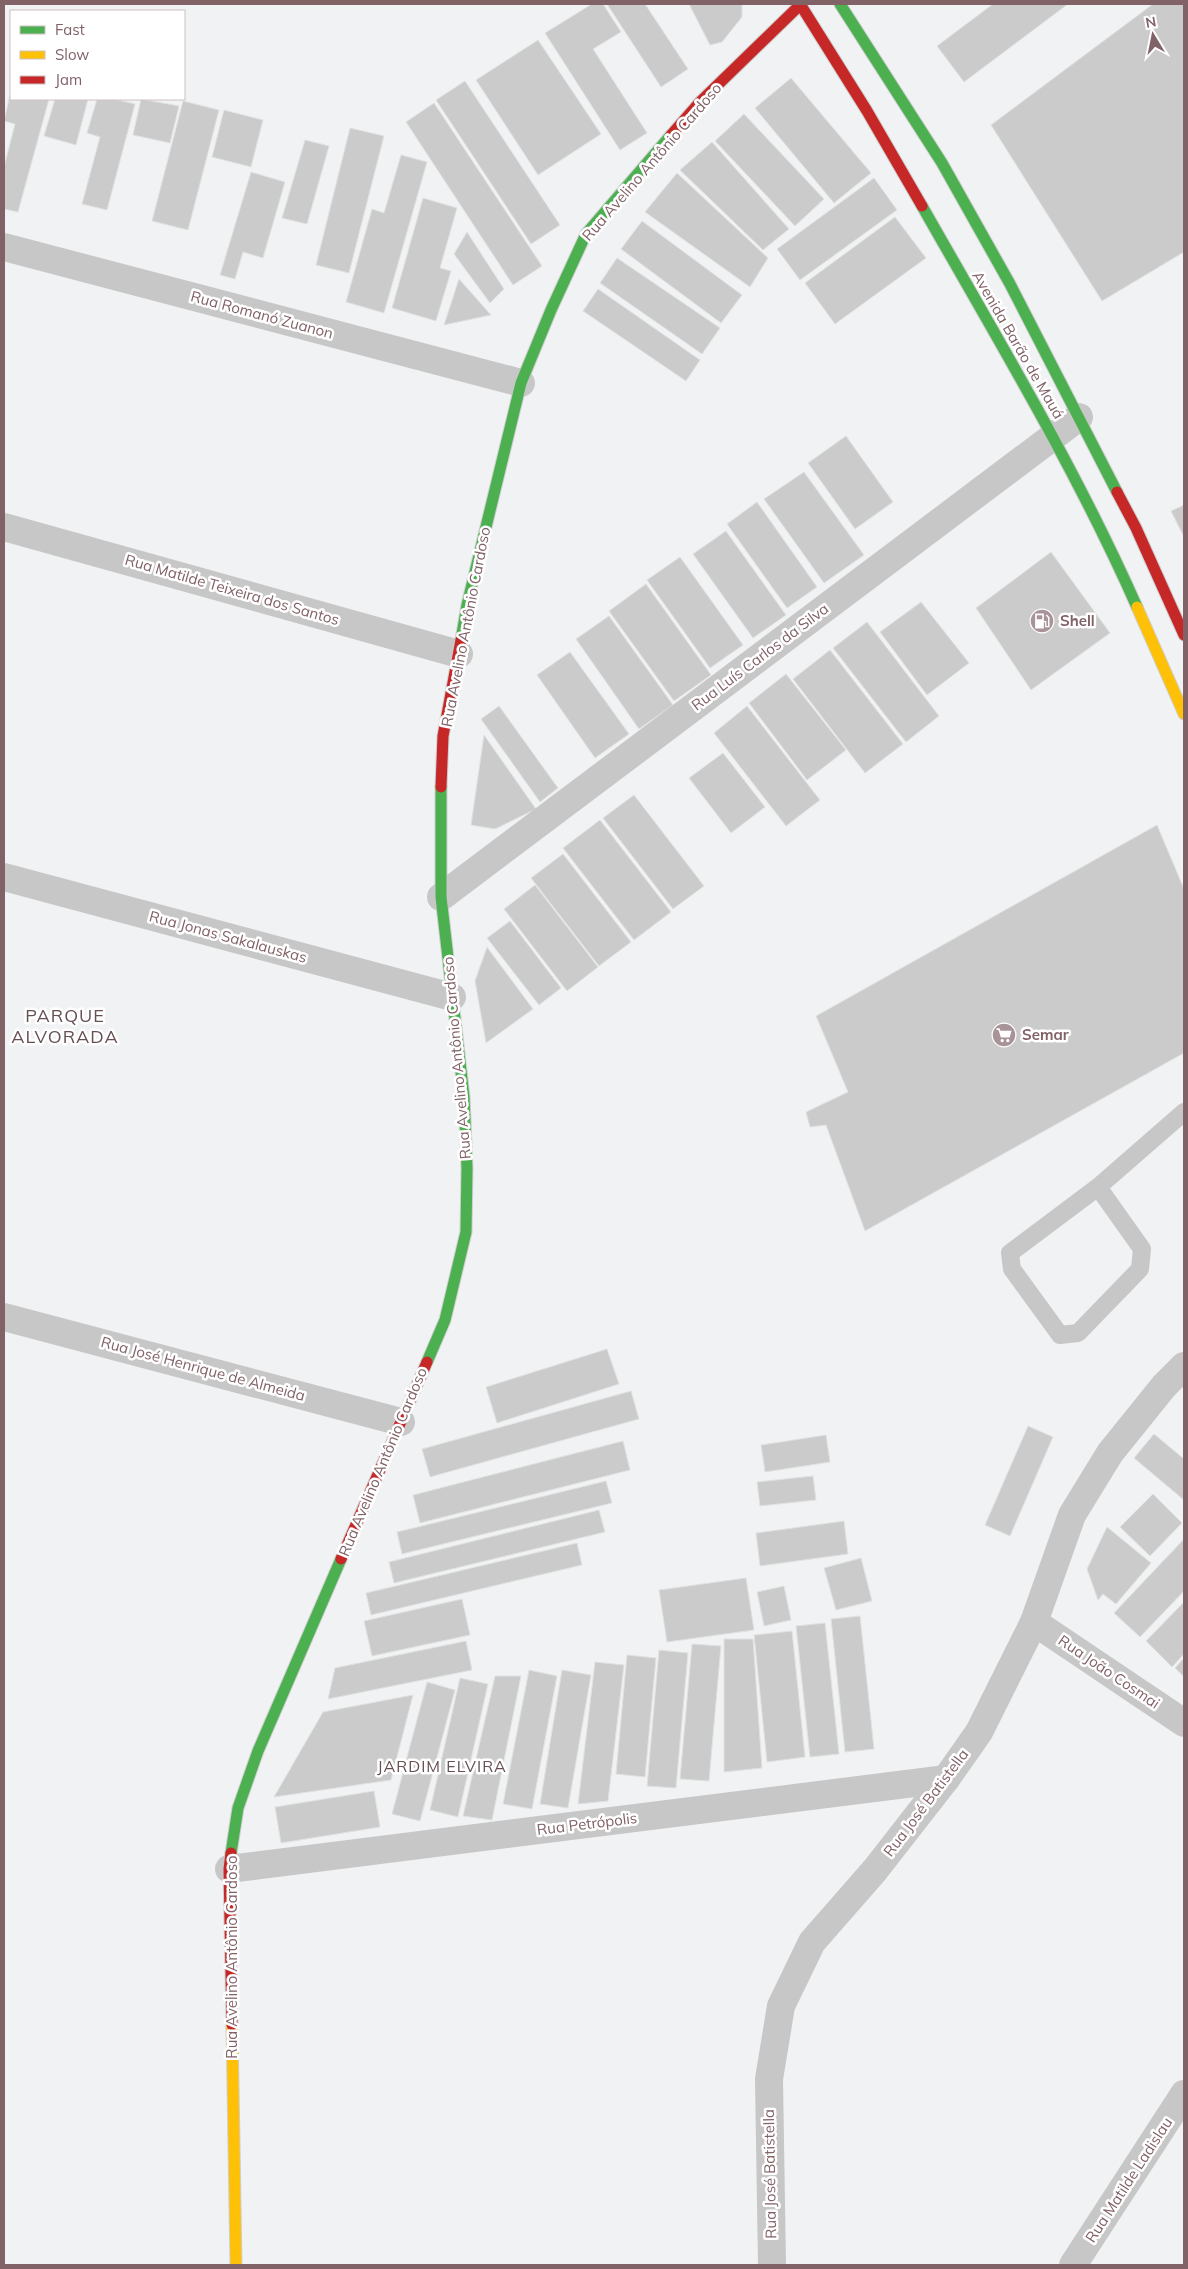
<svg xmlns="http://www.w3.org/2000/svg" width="1188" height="2269" viewBox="0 0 1188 2269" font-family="Mulish,sans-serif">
<rect width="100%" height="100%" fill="#f0f2f3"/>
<!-- building -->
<g fill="#cccbcc" stroke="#e0e2e2">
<path d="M 592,4 L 603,4 L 621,32 L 593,49 L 647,133 L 620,150 L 545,33 Z"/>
<path d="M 607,4 L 645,4 L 688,69 L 661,87 Z"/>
<path d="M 689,4 L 742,4 L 742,17 L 722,42 L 710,45 Z"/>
<path d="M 993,4 L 1068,4 L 964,82 L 937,46 Z"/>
<path d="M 1153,4 L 1184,4 L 1184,252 L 1102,301 L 991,125 Z"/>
<path d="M 538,40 L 601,134 L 538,175 L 476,80 Z"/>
<path d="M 791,78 L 871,173 L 834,203 L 755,108 Z"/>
<path d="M 465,81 L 560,225 L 531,244 L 436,100 Z"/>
<path d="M 11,90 L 11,99 L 49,99 L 18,212 L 4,209 L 4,167 L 15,124 L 4,121 Z"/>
<path d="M 55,99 L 88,99 L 76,145 L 44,136 Z"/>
<path d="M 97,99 L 114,99 L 135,104 L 107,210 L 82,204 L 100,137 L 87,133 Z"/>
<path d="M 141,99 L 179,106 L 170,143 L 133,135 Z"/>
<path d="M 183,101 L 219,110 L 188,230 L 152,221 Z"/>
<path d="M 434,103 L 542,266 L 513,285 L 406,122 Z"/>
<path d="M 224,110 L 263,120 L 251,167 L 212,157 Z"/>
<path d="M 744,114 L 824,199 L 795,226 L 715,141 Z"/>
<path d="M 350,128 L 384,136 L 349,273 L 316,265 Z"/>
<path d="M 305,140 L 329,146 L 307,224 L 282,218 Z"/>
<path d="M 712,142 L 789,229 L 763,250 L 680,170 Z"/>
<path d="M 401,155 L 427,162 L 384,313 L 346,302 L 372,209 L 384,213 Z"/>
<path d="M 251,172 L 285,182 L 263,258 L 243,252 L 235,279 L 220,275 Z"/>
<path d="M 677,173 L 768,258 L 750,287 L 645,212 Z"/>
<path d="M 874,178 L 897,210 L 800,280 L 777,249 Z"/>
<path d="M 423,198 L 457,208 L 440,268 L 451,271 L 436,321 L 392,308 Z"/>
<path d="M 895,217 L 926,258 L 835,324 L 805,283 Z"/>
<path d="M 642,221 L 742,295 L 721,323 L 621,249 Z"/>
<path d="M 467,232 L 504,289 L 490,303 L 454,254 Z"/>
<path d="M 617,258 L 720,328 L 702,354 L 600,283 Z"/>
<path d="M 459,279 L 491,315 L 444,325 Z"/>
<path d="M 598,289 L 700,360 L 686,381 L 583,311 Z"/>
<path d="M 846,436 L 893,502 L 855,529 L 808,463 Z"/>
<path d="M 804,472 L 864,555 L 824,583 L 764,499 Z"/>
<path d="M 757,502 L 817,587 L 787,608 L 727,524 Z"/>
<path d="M 1184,505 L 1184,537 L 1171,511 Z"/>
<path d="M 726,531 L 786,615 L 753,638 L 693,554 Z"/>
<path d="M 1051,552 L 1110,633 L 1031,690 L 976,608 Z"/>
<path d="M 680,557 L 743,645 L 710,668 L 647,580 Z"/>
<path d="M 646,584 L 711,675 L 674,701 L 609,611 Z"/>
<path d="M 921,602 L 969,663 L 927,695 L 880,632 Z"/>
<path d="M 609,616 L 673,705 L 639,729 L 576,639 Z"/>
<path d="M 867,622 L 939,716 L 906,742 L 833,648 Z"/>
<path d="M 830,650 L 903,744 L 865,773 L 793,679 Z"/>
<path d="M 570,652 L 629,734 L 595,758 L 537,675 Z"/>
<path d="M 786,674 L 846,750 L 807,780 L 749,703 Z"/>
<path d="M 499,706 L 558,788 L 540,802 L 481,719 Z"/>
<path d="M 747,706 L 820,800 L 786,826 L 714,733 Z"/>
<path d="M 484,735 L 536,809 L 495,829 L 471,825 Z"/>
<path d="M 723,753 L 765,807 L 731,833 L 689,778 Z"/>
<path d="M 634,795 L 704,886 L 673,909 L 603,818 Z"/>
<path d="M 600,820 L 671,912 L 634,940 L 563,848 Z"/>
<path d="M 1157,825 L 1184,889 L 1184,1053 L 865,1231 L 826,1125 L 810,1127 L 806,1112 L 848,1092 L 816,1016 Z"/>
<path d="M 563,854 L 631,942 L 599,966 L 531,878 Z"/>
<path d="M 535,885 L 598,967 L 567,991 L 504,909 Z"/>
<path d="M 510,921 L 561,988 L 539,1005 L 487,938 Z"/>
<path d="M 487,947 L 533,1009 L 486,1043 L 475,981 Z"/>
<path d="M 607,1349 L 619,1384 L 497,1423 L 486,1387 Z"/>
<path d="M 631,1391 L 639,1419 L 430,1477 L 422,1449 Z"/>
<path d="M 1028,1426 L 1053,1437 L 1010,1536 L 985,1525 Z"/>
<path d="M 1154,1434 L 1184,1459 L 1184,1500 L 1134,1458 Z"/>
<path d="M 826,1435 L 830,1462 L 765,1472 L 761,1445 Z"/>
<path d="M 623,1441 L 630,1470 L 420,1523 L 413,1495 Z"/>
<path d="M 813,1476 L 816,1500 L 760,1506 L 757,1482 Z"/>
<path d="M 606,1481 L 612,1503 L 402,1554 L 397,1532 Z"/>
<path d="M 1153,1494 L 1182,1523 L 1150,1556 L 1120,1527 Z"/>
<path d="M 599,1510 L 605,1532 L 394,1583 L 389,1562 Z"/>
<path d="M 844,1521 L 848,1554 L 760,1566 L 756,1533 Z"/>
<path d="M 1107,1527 L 1151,1563 L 1116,1604 L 1103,1594 L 1098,1600 L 1087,1569 Z"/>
<path d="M 1184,1539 L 1184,1591 L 1140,1637 L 1114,1613 Z"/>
<path d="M 577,1543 L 582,1565 L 371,1615 L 366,1593 Z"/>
<path d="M 861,1558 L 872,1601 L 836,1610 L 824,1568 Z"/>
<path d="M 746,1578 L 754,1630 L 667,1642 L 659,1590 Z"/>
<path d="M 784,1586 L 791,1620 L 764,1626 L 757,1592 Z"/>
<path d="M 462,1599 L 470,1635 L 372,1656 L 364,1621 Z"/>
<path d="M 1184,1602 L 1184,1654 L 1172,1667 L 1146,1641 Z"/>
<path d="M 860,1616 L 874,1749 L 845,1752 L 831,1619 Z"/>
<path d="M 825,1623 L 839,1754 L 810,1757 L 796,1626 Z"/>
<path d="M 792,1631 L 805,1757 L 767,1762 L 754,1635 Z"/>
<path d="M 724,1639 L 753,1639 L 762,1768 L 724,1772 Z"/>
<path d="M 466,1641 L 472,1670 L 328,1699 L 335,1668 Z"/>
<path d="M 692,1644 L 721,1646 L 709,1781 L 680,1779 Z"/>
<path d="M 659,1650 L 688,1653 L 676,1788 L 647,1786 Z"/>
<path d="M 627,1655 L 656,1658 L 645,1777 L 616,1774 Z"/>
<path d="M 1184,1658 L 1184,1677 L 1175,1668 Z"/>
<path d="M 595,1662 L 624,1665 L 608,1801 L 578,1804 Z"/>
<path d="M 529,1670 L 557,1676 L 532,1809 L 503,1804 Z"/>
<path d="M 562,1670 L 591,1675 L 568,1808 L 540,1804 Z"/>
<path d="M 495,1676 L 521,1676 L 492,1820 L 463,1816 Z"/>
<path d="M 460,1678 L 488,1684 L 458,1817 L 430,1810 Z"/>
<path d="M 427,1682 L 455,1690 L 420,1821 L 392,1814 Z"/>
<path d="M 413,1695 L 391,1780 L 274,1797 L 323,1712 Z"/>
<path d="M 374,1791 L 380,1827 L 281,1843 L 275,1807 Z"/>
</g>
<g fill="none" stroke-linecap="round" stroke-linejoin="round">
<!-- fast casing -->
<g stroke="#cfcecf" stroke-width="13">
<g id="fast">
<path d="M 840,4 L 942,163 L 1010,284 L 1117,492"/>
<path d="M 922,206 C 997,338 1075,467 1137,607"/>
<path d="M 461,640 L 467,605 L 521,383 L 551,310 L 586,234 L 671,135"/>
<path d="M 427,1362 L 445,1320 L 466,1232 L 467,1168 L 464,1097 L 441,897 L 441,787"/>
<path d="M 231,1853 L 238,1808 L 258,1751 L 341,1559"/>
</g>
</g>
<!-- slow casing -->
<g stroke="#cfcecf" stroke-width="13">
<g id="slow">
<path d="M 1137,607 L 1184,714"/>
<path d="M 232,2025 L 236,2265"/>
</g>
</g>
<!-- jam casing -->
<g stroke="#cfcecf" stroke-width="13">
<g id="jam">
<path d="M 800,4 L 867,111 L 922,206"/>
<path d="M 671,135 L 699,103 L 801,4"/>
<path d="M 1117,492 L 1136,528 L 1184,635"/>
<path d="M 441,787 L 443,736 L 461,640"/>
<path d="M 341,1559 L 427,1362"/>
<path d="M 231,1853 L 229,1869 L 232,2025"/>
</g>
</g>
<!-- lane -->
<path stroke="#c8c7c7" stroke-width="18" d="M 1098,1187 L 1142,1249 L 1140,1269 L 1078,1333 L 1060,1335 L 1012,1269 L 1010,1253 L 1098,1187 L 1184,1112"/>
<!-- street -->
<g stroke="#c8c7c7" stroke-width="28">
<path d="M 4,247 L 521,383"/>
<path d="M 4,527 L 459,654"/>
<path d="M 4,877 L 452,997"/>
<path d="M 441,897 L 1079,417"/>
<path d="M 4,1317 L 401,1422"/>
<path d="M 1034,1622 L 1184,1723"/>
<path d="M 229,1869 L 946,1779"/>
<path d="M 772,2265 L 769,2079 L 781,2006 L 812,1942 L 875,1870 L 946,1779 L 979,1732 L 1034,1622 L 1072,1515 L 1110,1453 L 1164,1386 L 1184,1366"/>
<path d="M 1073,2265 L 1184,2094"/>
</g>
<!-- fast -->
<use href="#fast" stroke="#4caf50" stroke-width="11"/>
<!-- slow -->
<use href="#slow" stroke="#ffc107" stroke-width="11"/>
<!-- jam -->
<use href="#jam" stroke="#c62828" stroke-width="11"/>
</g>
<!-- icons -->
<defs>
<g id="fuel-disc" transform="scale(1.25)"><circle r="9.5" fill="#a89498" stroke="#fff"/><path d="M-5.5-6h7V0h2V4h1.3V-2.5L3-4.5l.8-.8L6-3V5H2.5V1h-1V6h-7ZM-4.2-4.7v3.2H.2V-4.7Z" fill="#fff"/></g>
<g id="supermarket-disc" transform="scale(1.25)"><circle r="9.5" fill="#a89498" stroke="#fff"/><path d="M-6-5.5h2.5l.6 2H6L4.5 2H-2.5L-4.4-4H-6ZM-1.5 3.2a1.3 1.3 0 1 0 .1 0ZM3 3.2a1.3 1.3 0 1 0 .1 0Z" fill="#fff"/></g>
</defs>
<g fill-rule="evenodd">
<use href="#fuel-disc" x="1042" y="621"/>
<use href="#supermarket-disc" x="1004" y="1035"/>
</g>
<g text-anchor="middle" stroke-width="5" stroke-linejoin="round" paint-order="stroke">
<!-- street labels -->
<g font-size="15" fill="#816267" stroke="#fff">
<text transform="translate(652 162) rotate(-49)" y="5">Rua Avelino Antônio Cardoso</text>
<text transform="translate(262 315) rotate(15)" y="5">Rua Romanó Zuanon</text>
<text transform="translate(1018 345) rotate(60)" y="5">Avenida Barão de Mauá</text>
<text transform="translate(232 590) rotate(16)" y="5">Rua Matilde Teixeira dos Santos</text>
<text transform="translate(466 627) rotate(-79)" y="5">Rua Avelino Antônio Cardoso</text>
<text transform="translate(760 657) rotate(-37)" y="5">Rua Luís Carlos da Silva</text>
<text transform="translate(228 937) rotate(15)" y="5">Rua Jonas Sakalauskas</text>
<text transform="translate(457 1058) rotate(-95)" y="5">Rua Avelino Antônio Cardoso</text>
<text transform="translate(203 1369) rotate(15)" y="5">Rua José Henrique de Almeida</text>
<text transform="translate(383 1462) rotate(-67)" y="5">Rua Avelino Antônio Cardoso</text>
<text transform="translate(1109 1672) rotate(34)" y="5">Rua João Cosmai</text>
<text transform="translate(926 1803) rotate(-53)" y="5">Rua José Batistella</text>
<text transform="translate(587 1824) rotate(-7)" y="5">Rua Petrópolis</text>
<text transform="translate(232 1957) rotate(-90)" y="5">Rua Avelino Antônio Cardoso</text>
<text transform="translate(770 2174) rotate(-91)" y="5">Rua José Batistella</text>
<text transform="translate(1129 2180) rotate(-57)" y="5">Rua Matilde Ladislau</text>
</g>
<!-- poi labels -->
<g font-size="15" font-weight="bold" fill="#816267" stroke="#fff" text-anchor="start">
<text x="1060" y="626">Shell</text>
<text x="1022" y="1040">Semar</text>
</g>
<!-- neighbourhood labels -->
<g font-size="16" letter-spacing="1" fill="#665053" stroke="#fff">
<text x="442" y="1772">JARDIM ELVIRA</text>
</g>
<!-- quarter labels -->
<g font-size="18" letter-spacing="1" fill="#665053" stroke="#fff">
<text x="65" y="1022">PARQUE<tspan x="65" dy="21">ALVORADA</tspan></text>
</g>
</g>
<!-- border -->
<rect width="1188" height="2269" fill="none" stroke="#816267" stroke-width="10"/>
<!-- legend -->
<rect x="10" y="10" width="175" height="90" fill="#ffffff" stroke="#cdc0c2"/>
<rect x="20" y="26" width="25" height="8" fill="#4caf50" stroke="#cdc0c2"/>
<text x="55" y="35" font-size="15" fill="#816267">Fast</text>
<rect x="20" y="51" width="25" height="8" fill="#ffc107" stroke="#cdc0c2"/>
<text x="55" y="60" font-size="15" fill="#816267">Slow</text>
<rect x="20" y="76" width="25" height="8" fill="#c62828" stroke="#cdc0c2"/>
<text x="55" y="85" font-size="15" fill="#816267">Jam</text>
<!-- north arrow -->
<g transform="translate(1153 35) rotate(350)" stroke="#ffffff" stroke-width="4" paint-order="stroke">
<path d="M0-4L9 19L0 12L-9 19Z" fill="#816267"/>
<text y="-8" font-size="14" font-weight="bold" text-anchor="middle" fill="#816267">N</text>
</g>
</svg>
